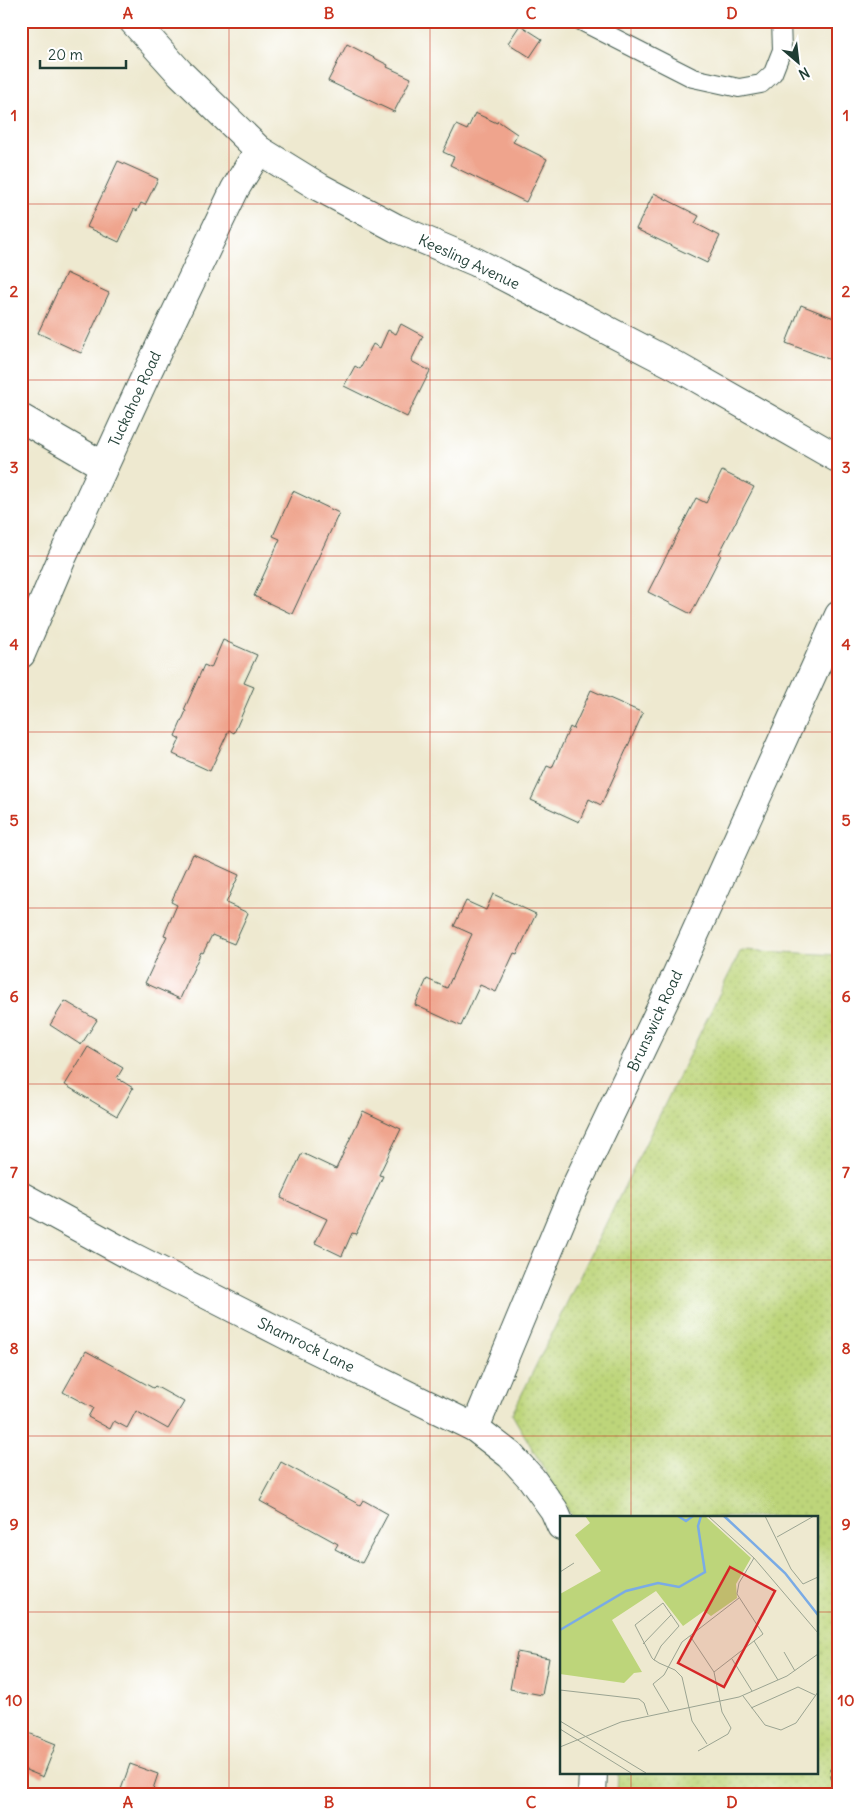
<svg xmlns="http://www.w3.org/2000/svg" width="860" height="1816" viewBox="0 0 860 1816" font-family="Delius,sans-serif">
<defs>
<pattern id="green-dots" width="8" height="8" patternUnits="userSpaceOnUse" patternTransform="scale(1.25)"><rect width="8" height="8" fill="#bdd57a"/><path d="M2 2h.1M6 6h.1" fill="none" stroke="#a2b86a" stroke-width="1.8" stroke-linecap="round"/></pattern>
</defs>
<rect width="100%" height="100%" fill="#fff"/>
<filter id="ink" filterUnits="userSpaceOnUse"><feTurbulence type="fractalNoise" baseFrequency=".02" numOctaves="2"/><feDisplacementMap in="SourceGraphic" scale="10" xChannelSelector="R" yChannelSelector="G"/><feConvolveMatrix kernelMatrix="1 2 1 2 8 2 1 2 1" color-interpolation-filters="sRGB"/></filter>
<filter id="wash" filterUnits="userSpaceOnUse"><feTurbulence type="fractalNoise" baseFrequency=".0096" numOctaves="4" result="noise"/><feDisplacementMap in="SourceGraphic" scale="20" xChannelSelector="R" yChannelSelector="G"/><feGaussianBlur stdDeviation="1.12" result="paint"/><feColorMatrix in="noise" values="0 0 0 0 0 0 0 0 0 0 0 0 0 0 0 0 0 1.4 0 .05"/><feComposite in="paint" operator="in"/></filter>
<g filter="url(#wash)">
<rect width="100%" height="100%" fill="#eee9d0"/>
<!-- green -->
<path fill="url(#green-dots)" stroke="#6e8957" d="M 741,950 L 839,955 L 839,1795 L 617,1795 L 618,1772 L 816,1772 L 816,1517 L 572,1517 L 512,1414 Z"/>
<g id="blocks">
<!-- building -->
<g fill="#efa48d">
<path d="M 520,25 L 542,39 L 530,57 L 508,43 Z"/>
<path d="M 347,44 L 388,65 L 387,67 L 411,78 L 394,112 L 328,81 Z"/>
<path d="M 475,113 L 497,123 L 498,121 L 517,134 L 513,142 L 547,159 L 526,202 L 450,165 L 454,157 L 443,152 L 456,125 L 467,130 Z"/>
<path d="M 118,161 L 158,179 L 145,205 L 141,203 L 137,211 L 134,209 L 119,242 L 87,227 Z"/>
<path d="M 654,193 L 699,216 L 695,223 L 720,236 L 707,263 L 636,229 Z"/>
<path d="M 66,273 L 109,293 L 81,353 L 38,333 Z"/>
<path d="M 801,305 L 839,320 L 839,363 L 786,343 Z"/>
<path d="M 401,324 L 423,336 L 411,361 L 430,371 L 407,417 L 344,386 L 355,366 L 360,369 L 373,344 L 380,348 L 388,330 L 396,334 Z"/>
<path d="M 722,471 L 754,487 L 719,554 L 721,555 L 691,614 L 648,592 L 696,498 L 706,503 Z"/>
<path d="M 293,491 L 339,513 L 292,614 L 254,596 L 280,539 L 273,536 Z"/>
<path d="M 223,640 L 257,655 L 244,683 L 254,687 L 234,733 L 229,730 L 210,771 L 173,754 L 180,739 L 175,736 L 186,711 L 184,710 L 204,665 L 211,668 Z"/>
<path d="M 591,690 L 643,713 L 601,805 L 589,799 L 579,822 L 531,800 L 547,766 L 552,768 L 570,727 L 573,729 Z"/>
<path d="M 193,854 L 239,875 L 226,903 L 248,913 L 234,944 L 212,935 L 203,953 L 201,952 L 180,999 L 145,983 L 167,936 L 164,935 L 177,905 L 171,902 Z"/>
<path d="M 493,894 L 536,914 L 517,954 L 514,953 L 496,992 L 480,985 L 461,1026 L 415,1005 L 427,979 L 447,988 L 472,934 L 454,926 L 466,901 L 486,910 Z"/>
<path d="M 65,1001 L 97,1020 L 81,1045 L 50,1025 Z"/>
<path d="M 88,1047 L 123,1068 L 117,1078 L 133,1088 L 117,1116 L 65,1085 Z"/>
<path d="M 363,1111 L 401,1129 L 379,1175 L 383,1176 L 356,1234 L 352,1233 L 342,1256 L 315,1243 L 327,1219 L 281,1198 L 302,1153 L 336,1169 Z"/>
<path d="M 86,1351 L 153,1388 L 155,1386 L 184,1402 L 168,1429 L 136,1411 L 127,1428 L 114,1421 L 110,1429 L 88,1417 L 93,1408 L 63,1392 Z"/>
<path d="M 281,1462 L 360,1505 L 363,1500 L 388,1514 L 362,1563 L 335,1549 L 338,1544 L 260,1501 Z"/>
<path d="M 517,1652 L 549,1658 L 542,1695 L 510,1689 Z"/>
<path d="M 21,1730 L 56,1744 L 43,1777 L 21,1768 Z"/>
<path d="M 130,1764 L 158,1774 L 151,1795 L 119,1795 Z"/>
</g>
</g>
</g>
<g filter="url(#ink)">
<use href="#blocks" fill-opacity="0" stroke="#3e574b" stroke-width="1"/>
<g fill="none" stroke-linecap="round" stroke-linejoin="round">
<!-- service casing -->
<g stroke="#3e574b" stroke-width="20">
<path id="service" d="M 581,21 L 693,78 L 739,88 L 761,84 L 773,73 L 782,50 L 781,21"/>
</g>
<!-- minor casing -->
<g stroke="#3e574b" stroke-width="30">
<g id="minor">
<path d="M 133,21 L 180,73 L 259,150 L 319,187 L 396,228 L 476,262 L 676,366 L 839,459"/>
<path d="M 21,418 L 104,466"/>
<path d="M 21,654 L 62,558 L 146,375 L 235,189 L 259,150"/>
<path d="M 21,1196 L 131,1256 L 286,1335 L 475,1428 L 510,1455 L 531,1478 L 554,1510 L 561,1526"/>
<path d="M 475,1428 L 573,1192 L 670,989 L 839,615"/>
<path d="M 592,1795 L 593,1772"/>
</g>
</g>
<!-- path -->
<path stroke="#3e574b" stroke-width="3" stroke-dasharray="4 4" stroke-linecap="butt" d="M 835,1795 L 831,1770 L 839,1760"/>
<!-- service -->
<use href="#service" stroke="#fff" stroke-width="18"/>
<!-- minor -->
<use href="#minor" stroke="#fff" stroke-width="28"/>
</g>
</g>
<!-- grid -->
<path fill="none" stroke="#c8321e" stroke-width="1" stroke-opacity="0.55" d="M 229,21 L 229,1795M 430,21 L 430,1795M 631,21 L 631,1517M 21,204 L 839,204M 21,380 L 839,380M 21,556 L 839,556M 21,732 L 839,732M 21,908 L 839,908M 21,1084 L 839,1084M 21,1260 L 839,1260M 21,1436 L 839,1436M 21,1612 L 561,1612M 816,1612 L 839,1612M 631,1772 L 631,1795"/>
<g text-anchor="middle" stroke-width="4" stroke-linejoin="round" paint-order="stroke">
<!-- street labels -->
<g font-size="15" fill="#1f3d34" stroke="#fff">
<text transform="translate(469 262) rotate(25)" y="5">Keesling Avenue</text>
<text transform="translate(135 399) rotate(-65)" y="5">Tuckahoe Road</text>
<text transform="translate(655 1021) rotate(-65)" y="5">Brunswick Road</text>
<text transform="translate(306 1345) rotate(26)" y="5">Shamrock Lane</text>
</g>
</g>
<!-- overview -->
<g transform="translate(560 1516)">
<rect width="258" height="258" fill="#eee9d0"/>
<path d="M 25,0 L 145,0 L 191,42 L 176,68 L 177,82 L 151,100 L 144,95 L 123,110 L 96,75 L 52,104 L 82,156 L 74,157 L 64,167 L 0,158 L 0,78 L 41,55 L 15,19 L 30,7 Z" fill="#bdd57a"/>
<path fill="none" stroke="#7aabe5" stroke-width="2.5" d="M 118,0 L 126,5 L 133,0M 164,0 L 225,57 L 258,99M 0,114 L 66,75 L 98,67 L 119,71 L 145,56 L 138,10 L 141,0"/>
<path fill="none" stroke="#9ba492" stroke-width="1" d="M 148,0 L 194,42 L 258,117M 205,0 L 231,53 L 243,68 L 258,61M 258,5 L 258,27M 217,21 L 254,0M 0,56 L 14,47M 130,120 L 154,156 L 162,196 L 171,212 L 168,218 L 138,235M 194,125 L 218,164M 83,128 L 111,99M 224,136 L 235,155M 172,143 L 192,175M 94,144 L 101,130 L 119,110 L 103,87 L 75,109 L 92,142 L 94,144 L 96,145 L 99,147 L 115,154 L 122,161 L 132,205 L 147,228M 154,156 L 203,118 L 177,78 L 179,67 L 194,42M 0,174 L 79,183 L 84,187 L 88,199M 183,180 L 205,209 L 221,214 L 236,207 L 258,176M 191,192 L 238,171 L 255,179M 109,195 L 93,168 L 104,159 L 122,126 L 179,82M 0,205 L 86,257M 0,213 L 71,257M 0,231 L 61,206 L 179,181 L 227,160 L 258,138"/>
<path fill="#d62828" fill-opacity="0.15" stroke="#d62828" stroke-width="2.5" d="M 170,51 L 215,75 L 164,171 L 118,147 Z"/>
<rect width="258" height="258" fill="none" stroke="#1f3d34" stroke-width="2.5"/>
</g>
<!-- margin -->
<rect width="860" height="1816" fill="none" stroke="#fff" stroke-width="55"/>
<!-- north arrow -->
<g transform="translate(798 62) rotate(152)" stroke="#ffffff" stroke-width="4" paint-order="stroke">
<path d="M0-4L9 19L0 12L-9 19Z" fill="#1f3d34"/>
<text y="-8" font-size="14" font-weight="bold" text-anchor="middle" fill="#1f3d34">N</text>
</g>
<!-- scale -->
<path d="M40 60v8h86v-8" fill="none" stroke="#1f3d34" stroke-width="2.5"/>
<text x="48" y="60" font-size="15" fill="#1f3d34" stroke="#ffffff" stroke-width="4" paint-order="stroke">20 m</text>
<rect x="28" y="28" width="804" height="1760" fill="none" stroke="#c8321e" stroke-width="2"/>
<g font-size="16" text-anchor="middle" font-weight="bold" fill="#c8321e">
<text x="128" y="19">A</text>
<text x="329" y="19">B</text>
<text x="531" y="19">C</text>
<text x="732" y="19">D</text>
<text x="14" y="121">1</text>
<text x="846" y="121">1</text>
<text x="14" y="297">2</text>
<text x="846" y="297">2</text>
<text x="14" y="473">3</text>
<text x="846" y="473">3</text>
<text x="14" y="650">4</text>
<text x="846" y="650">4</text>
<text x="14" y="826">5</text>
<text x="846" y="826">5</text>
<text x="14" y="1002">6</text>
<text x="846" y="1002">6</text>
<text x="14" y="1178">7</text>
<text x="846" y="1178">7</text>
<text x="14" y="1354">8</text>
<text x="846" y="1354">8</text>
<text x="14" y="1530">9</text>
<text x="846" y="1530">9</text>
<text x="14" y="1706">10</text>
<text x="846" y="1706">10</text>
<text x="128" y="1808">A</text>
<text x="329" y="1808">B</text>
<text x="531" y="1808">C</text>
<text x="732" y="1808">D</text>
</g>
</svg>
